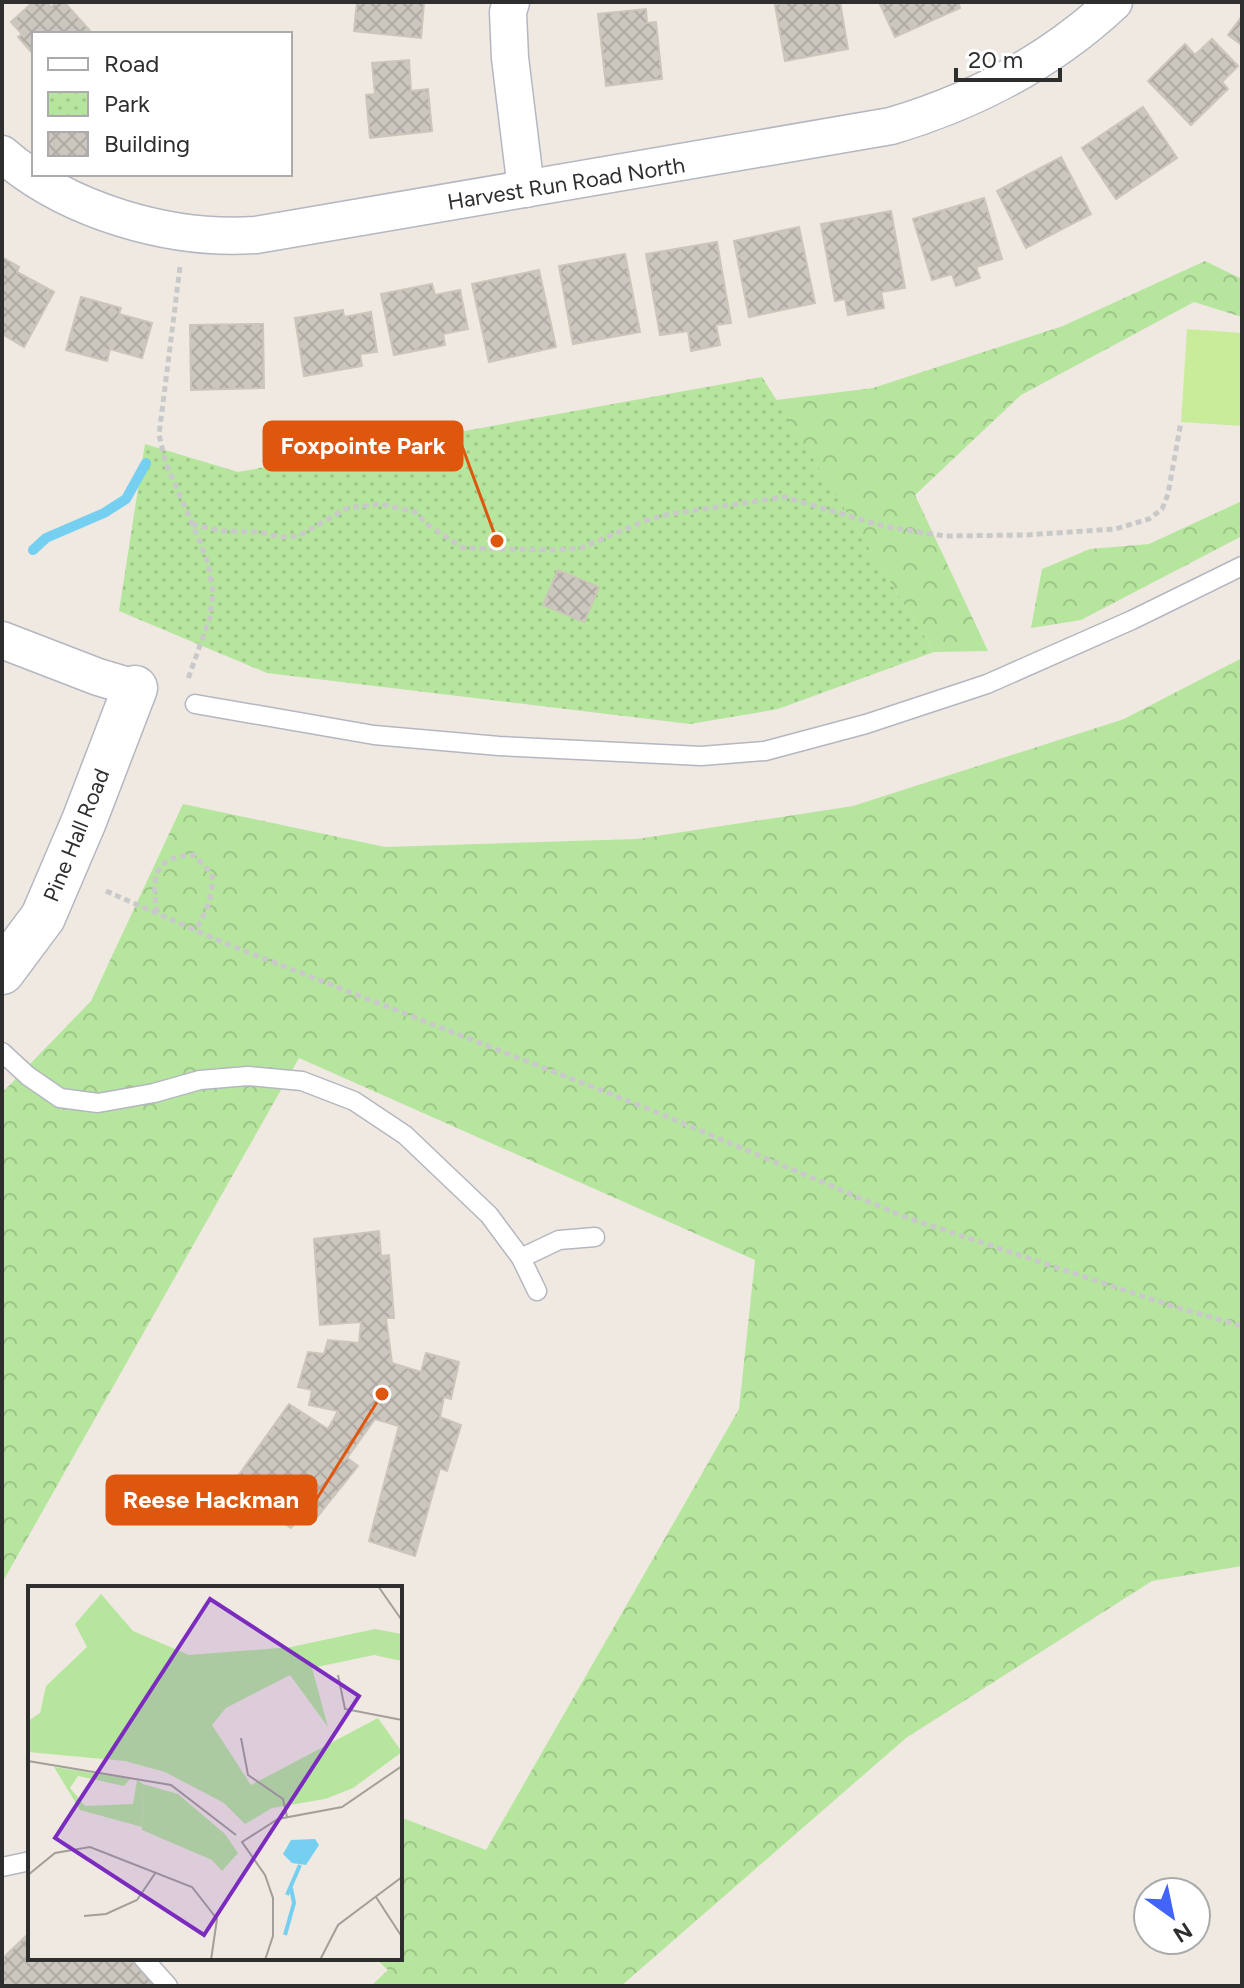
<svg xmlns="http://www.w3.org/2000/svg" width="1244" height="1988" viewBox="0 0 1244 1988" font-family="Figtree,sans-serif">
<defs>
<pattern id="forest-crowns" width="20" height="18" patternUnits="userSpaceOnUse" patternTransform="scale(2)"><rect width="20" height="18" fill="#b6e59e"/><path d="M2 6a3 3 0 1 1 6 0M12 15a3 3 0 1 1 6 0" fill="none" stroke="#9dc588"/></pattern>
<pattern id="park-dots" width="8" height="8" patternUnits="userSpaceOnUse" patternTransform="scale(2)"><rect width="8" height="8" fill="#b6e59e"/><path d="M2 2h.1M6 6h.1" fill="none" stroke="#9dc588" stroke-width="1.8" stroke-linecap="round"/></pattern>
<pattern id="building-cross-hatch" width="8" height="8" patternUnits="userSpaceOnUse" patternTransform="scale(2)"><rect width="8" height="8" fill="#cbc7bf"/><path d="M0 0l8 8M0 8l8-8" fill="none" stroke="#afaba4"/></pattern>
</defs>
<rect width="100%" height="100%" fill="#efe9e1"/>
<!-- forest -->
<g fill="url(#forest-crowns)">
<path d="M 1205,261 L 1242,279 L 1242,317 L 1194,302 L 1021,395 L 915,495 L 988,651 L 934,652 L 776,400 L 873,388 L 1063,326 Z"/>
<path d="M 1242,501 L 1242,536 L 1081,620 L 1031,628 L 1042,569 L 1090,549 L 1149,544 Z"/>
<path d="M 1242,658 L 1242,1566 L 1152,1581 L 906,1738 L 621,1986 L 371,1986 L 388,1970 L 375,1958 L 400,1958 L 400,1817 L 486,1850 L 739,1409 L 755,1260 L 299,1058 L 2,1583 L 2,1093 L 91,1001 L 183,804 L 385,847 L 637,839 L 853,806 L 1124,719 Z"/>
</g>
<!-- park -->
<path fill="url(#park-dots)" d="M 762,377 L 934,652 L 778,709 L 690,724 L 267,673 L 119,611 L 145,444 L 238,472 Z"/>
<!-- pitch -->
<path fill="#c9ec9a" d="M 1187,329 L 1242,333 L 1242,426 L 1181,422 Z"/>
<g fill="none" stroke-linecap="round" stroke-linejoin="round">
<!-- stream -->
<path stroke="#75cff0" stroke-width="10" d="M 33,550 L 46,538 L 104,513 L 126,499 L 146,463"/>
</g>
<!-- building -->
<g fill="url(#building-cross-hatch)" stroke="#cbc5ba" stroke-width="2">
<path d="M 33,2 L 47,2 L 51,7 L 57,2 L 64,2 L 93,34 L 34,34 L 34,55 L 18,37 L 22,34 L 11,22 Z"/>
<path d="M 357,2 L 424,2 L 421,38 L 354,31 Z"/>
<path d="M 790,2 L 840,2 L 848,49 L 785,61 L 775,5 Z"/>
<path d="M 879,2 L 958,2 L 960,8 L 895,37 Z"/>
<path d="M 646,9 L 647,23 L 656,22 L 662,79 L 606,86 L 598,14 Z"/>
<path d="M 1242,16 L 1242,45 L 1228,35 Z"/>
<path d="M 1212,39 L 1238,66 L 1222,82 L 1228,89 L 1191,125 L 1148,81 L 1185,44 L 1195,55 Z"/>
<path d="M 409,60 L 411,91 L 428,89 L 432,131 L 370,138 L 366,95 L 375,94 L 372,63 Z"/>
<path d="M 1143,107 L 1177,158 L 1116,199 L 1082,148 Z"/>
<path d="M 1061,157 L 1091,214 L 1026,248 L 997,191 Z"/>
<path d="M 984,198 L 1002,259 L 976,267 L 980,278 L 956,286 L 952,274 L 932,280 L 913,219 Z"/>
<path d="M 891,211 L 905,288 L 881,292 L 884,308 L 848,315 L 845,299 L 835,301 L 821,224 Z"/>
<path d="M 799,227 L 815,303 L 749,317 L 734,241 Z"/>
<path d="M 717,242 L 731,323 L 716,325 L 720,345 L 691,351 L 688,331 L 660,335 L 646,254 Z"/>
<path d="M 625,254 L 640,332 L 573,344 L 559,266 Z"/>
<path d="M 2,257 L 19,267 L 17,272 L 54,292 L 24,347 L 2,334 Z"/>
<path d="M 539,270 L 556,347 L 489,362 L 472,284 Z"/>
<path d="M 432,284 L 435,295 L 460,290 L 468,329 L 443,334 L 445,345 L 394,355 L 381,294 Z"/>
<path d="M 81,297 L 121,308 L 119,314 L 152,323 L 142,358 L 110,349 L 107,361 L 66,350 Z"/>
<path d="M 343,310 L 344,317 L 371,312 L 377,352 L 360,354 L 362,366 L 304,376 L 295,318 Z"/>
<path d="M 263,324 L 264,388 L 191,390 L 190,325 Z"/>
<path d="M 558,570 L 599,587 L 584,622 L 543,605 Z"/>
<path d="M 379,1231 L 381,1256 L 389,1255 L 394,1318 L 386,1318 L 392,1363 L 421,1372 L 426,1353 L 459,1362 L 451,1399 L 444,1397 L 440,1417 L 461,1425 L 447,1471 L 440,1468 L 415,1556 L 369,1541 L 399,1426 L 375,1419 L 347,1458 L 358,1466 L 314,1521 L 303,1513 L 291,1528 L 229,1489 L 289,1404 L 328,1429 L 338,1411 L 309,1405 L 312,1390 L 298,1387 L 308,1352 L 324,1354 L 328,1340 L 359,1343 L 361,1322 L 320,1325 L 314,1239 Z"/>
<path d="M 30,1932 L 30,1958 L 129,1958 L 155,1986 L 2,1986 L 2,1959 Z"/>
</g>
<g fill="none" stroke-linecap="round" stroke-linejoin="round">
<!-- service casing -->
<g stroke="#b4b7c1" stroke-width="21">
<g id="service">
<path d="M 195,704 L 374,735 L 499,746 L 701,756 L 765,751 L 866,724 L 987,684 L 1132,620 L 1242,566"/>
<path d="M 2,1052 L 28,1076 L 60,1098 L 98,1103 L 154,1093 L 200,1080 L 248,1076 L 302,1081 L 354,1101 L 405,1135 L 489,1215 L 521,1258 L 537,1291"/>
<path d="M 521,1258 L 559,1240 L 595,1237"/>
<path d="M 2,1867 L 30,1861"/>
<path d="M 143,1958 L 168,1986"/>
</g>
</g>
<!-- minor casing -->
<g stroke="#b4b7c1" stroke-width="39">
<g id="minor">
<path d="M 511,2 L 508,12 L 510,58 L 526,189"/>
<path d="M 2,154 C 67,211 170,241 256,235 L 891,126 C 975,101 1050,62 1114,2"/>
<path d="M 2,640 L 98,677 L 135,688"/>
</g>
</g>
<!-- tertiary casing -->
<g stroke="#b4b7c1" stroke-width="47">
<path id="tertiary" d="M 2,972 L 43,917 L 84,821 L 135,688"/>
</g>
<!-- path -->
<g stroke="#c9c9c9" stroke-width="5" stroke-dasharray="6 4" stroke-linecap="butt">
<path d="M 180,267 L 159,435 L 166,464 L 198,537 L 208,563 L 213,592 L 210,617 L 188,679"/>
<path d="M 192,524 L 221,531 L 259,532 L 281,537 L 299,536 L 347,508 L 381,504 L 415,512 L 428,525 L 463,548 L 555,550 L 581,548 L 644,521 L 669,514 L 785,497 L 883,526 L 944,536 L 1025,535 L 1115,529 L 1149,519 L 1162,509 L 1168,494 L 1181,422"/>
<path d="M 106,891 L 227,944 L 649,1109 L 905,1217 L 1172,1306 L 1242,1326"/>
<path d="M 157,913 C 152,879 152,856 194,855 L 212,874 C 213,899 207,910 195,931"/>
</g>
<!-- service -->
<use href="#service" stroke="#fff" stroke-width="18"/>
<!-- minor -->
<use href="#minor" stroke="#fff" stroke-width="36"/>
<!-- tertiary -->
<use href="#tertiary" stroke="#fff" stroke-width="44"/>
</g>
<g text-anchor="middle" stroke-width="6" stroke-linejoin="round" paint-order="stroke">
<!-- street labels -->
<g font-size="22" fill="#2e2e2e" stroke="#fff">
<text transform="translate(566 183) rotate(-9)" y="8">Harvest Run Road North</text>
<text transform="translate(76 835) rotate(-68)" y="8">Pine Hall Road</text>
</g>
</g>
<!-- overview -->
<g transform="translate(28 1586)">
<rect width="374" height="374" fill="#efe9e1"/>
<path d="M 73,8 L 105,45 L 161,69 L 263,61 L 347,43 L 374,48 L 374,75 L 346,69 L 284,82 L 300,141 L 262,89 L 198,122 L 184,139 L 223,199 L 350,132 L 374,166 L 325,202 L 297,213 L 244,222 L 217,238 L 196,217 L 137,186 L 97,175 L 0,166 L 0,135 L 12,127 L 18,100 L 59,61 L 47,38 ZM 26,181 L 102,193 L 96,200 L 50,190 L 42,202 L 57,220 L 105,218 L 109,194 L 115,198 L 114,241 L 52,224 Z" fill="#b6e59e"/>
<path d="M 115,198 L 150,208 L 197,248 L 210,267 L 194,285 L 184,274 L 114,244 Z" fill="#b6e59e"/>
<path d="M 287,253 L 291,259 L 278,279 L 264,277 L 255,268 L 263,254 Z" fill="#75cff0"/>
<path fill="none" stroke="#75cff0" stroke-width="4" d="M 259,309 L 272,279M 257,349 L 266,317 L 263,302"/>
<path fill="none" stroke="#a29e99" stroke-width="2" d="M 350,0 L 373,33M 310,89 L 317,123 L 374,134M 213,152 L 220,189 L 255,213 L 259,231M 0,175 L 143,199 L 208,249M 0,289 L 27,267 L 62,261 L 164,301 L 189,333 L 183,374M 348,311 L 374,351M 56,330 L 78,328 L 109,314 L 128,286M 237,374 L 245,350 L 245,312 L 237,289 L 214,256 L 250,233 L 314,221 L 374,180M 292,374 L 310,339 L 374,291"/>
<path fill="#7b2cbf" fill-opacity="0.15" stroke="#7b2cbf" stroke-width="4" d="M 182,13 L 331,110 L 176,349 L 27,252 Z"/>
<rect width="374" height="374" fill="none" stroke="#2e2e2e" stroke-width="4"/>
</g>
<!-- callouts -->
<path fill="none" stroke="#df570e" stroke-width="3" d="M497 541L462 446M382 1394L316 1500"/>
<g fill="#df570e" stroke="#fff" stroke-width="3">
<circle cx="497" cy="541" r="8"/>
<circle cx="382" cy="1394" r="8"/>
</g>
<g fill="#df570e" stroke="#df570e" stroke-width="3">
<rect x="264" y="422" width="198" height="48" rx="8"/>
<rect x="107" y="1476" width="209" height="48" rx="8"/>
</g>
<g font-size="24" text-anchor="middle" font-weight="bold" fill="#fff">
<text x="363" y="454">Foxpointe Park</text>
<text x="211" y="1508">Reese Hackman</text>
</g>
<!-- border -->
<rect width="1244" height="1988" fill="none" stroke="#2e2e2e" stroke-width="8"/>
<!-- legend -->
<rect x="32" y="32" width="260" height="144" fill="#ffffff" stroke="#ababab" stroke-width="2"/>
<rect x="48" y="58" width="40" height="12" fill="#ffffff" stroke="#ababab" stroke-width="2"/>
<text x="104" y="72" font-size="24" fill="#2e2e2e">Road</text>
<rect x="48" y="92" width="40" height="24" fill="url(#park-dots)" stroke="#ababab" stroke-width="2"/>
<text x="104" y="112" font-size="24" fill="#2e2e2e">Park</text>
<rect x="48" y="132" width="40" height="24" fill="url(#building-cross-hatch)" stroke="#ababab" stroke-width="2"/>
<text x="104" y="152" font-size="24" fill="#2e2e2e">Building</text>
<!-- north arrow -->
<g transform="translate(1172 1916) rotate(147)"><circle r="38" fill="#ffffff" stroke="#ababab" stroke-width="2"/>
<path d="M0-6L14 30L0 20L-14 30Z" fill="#4264fb"/>
<text y="-12" font-size="22" font-weight="bold" text-anchor="middle" fill="#2e2e2e">N</text>
</g>
<!-- scale -->
<path d="M956 68v12h104v-12" fill="none" stroke="#2e2e2e" stroke-width="4"/>
<text x="968" y="68" font-size="24" fill="#2e2e2e" stroke="#ffffff" stroke-width="6" paint-order="stroke">20 m</text>
</svg>
